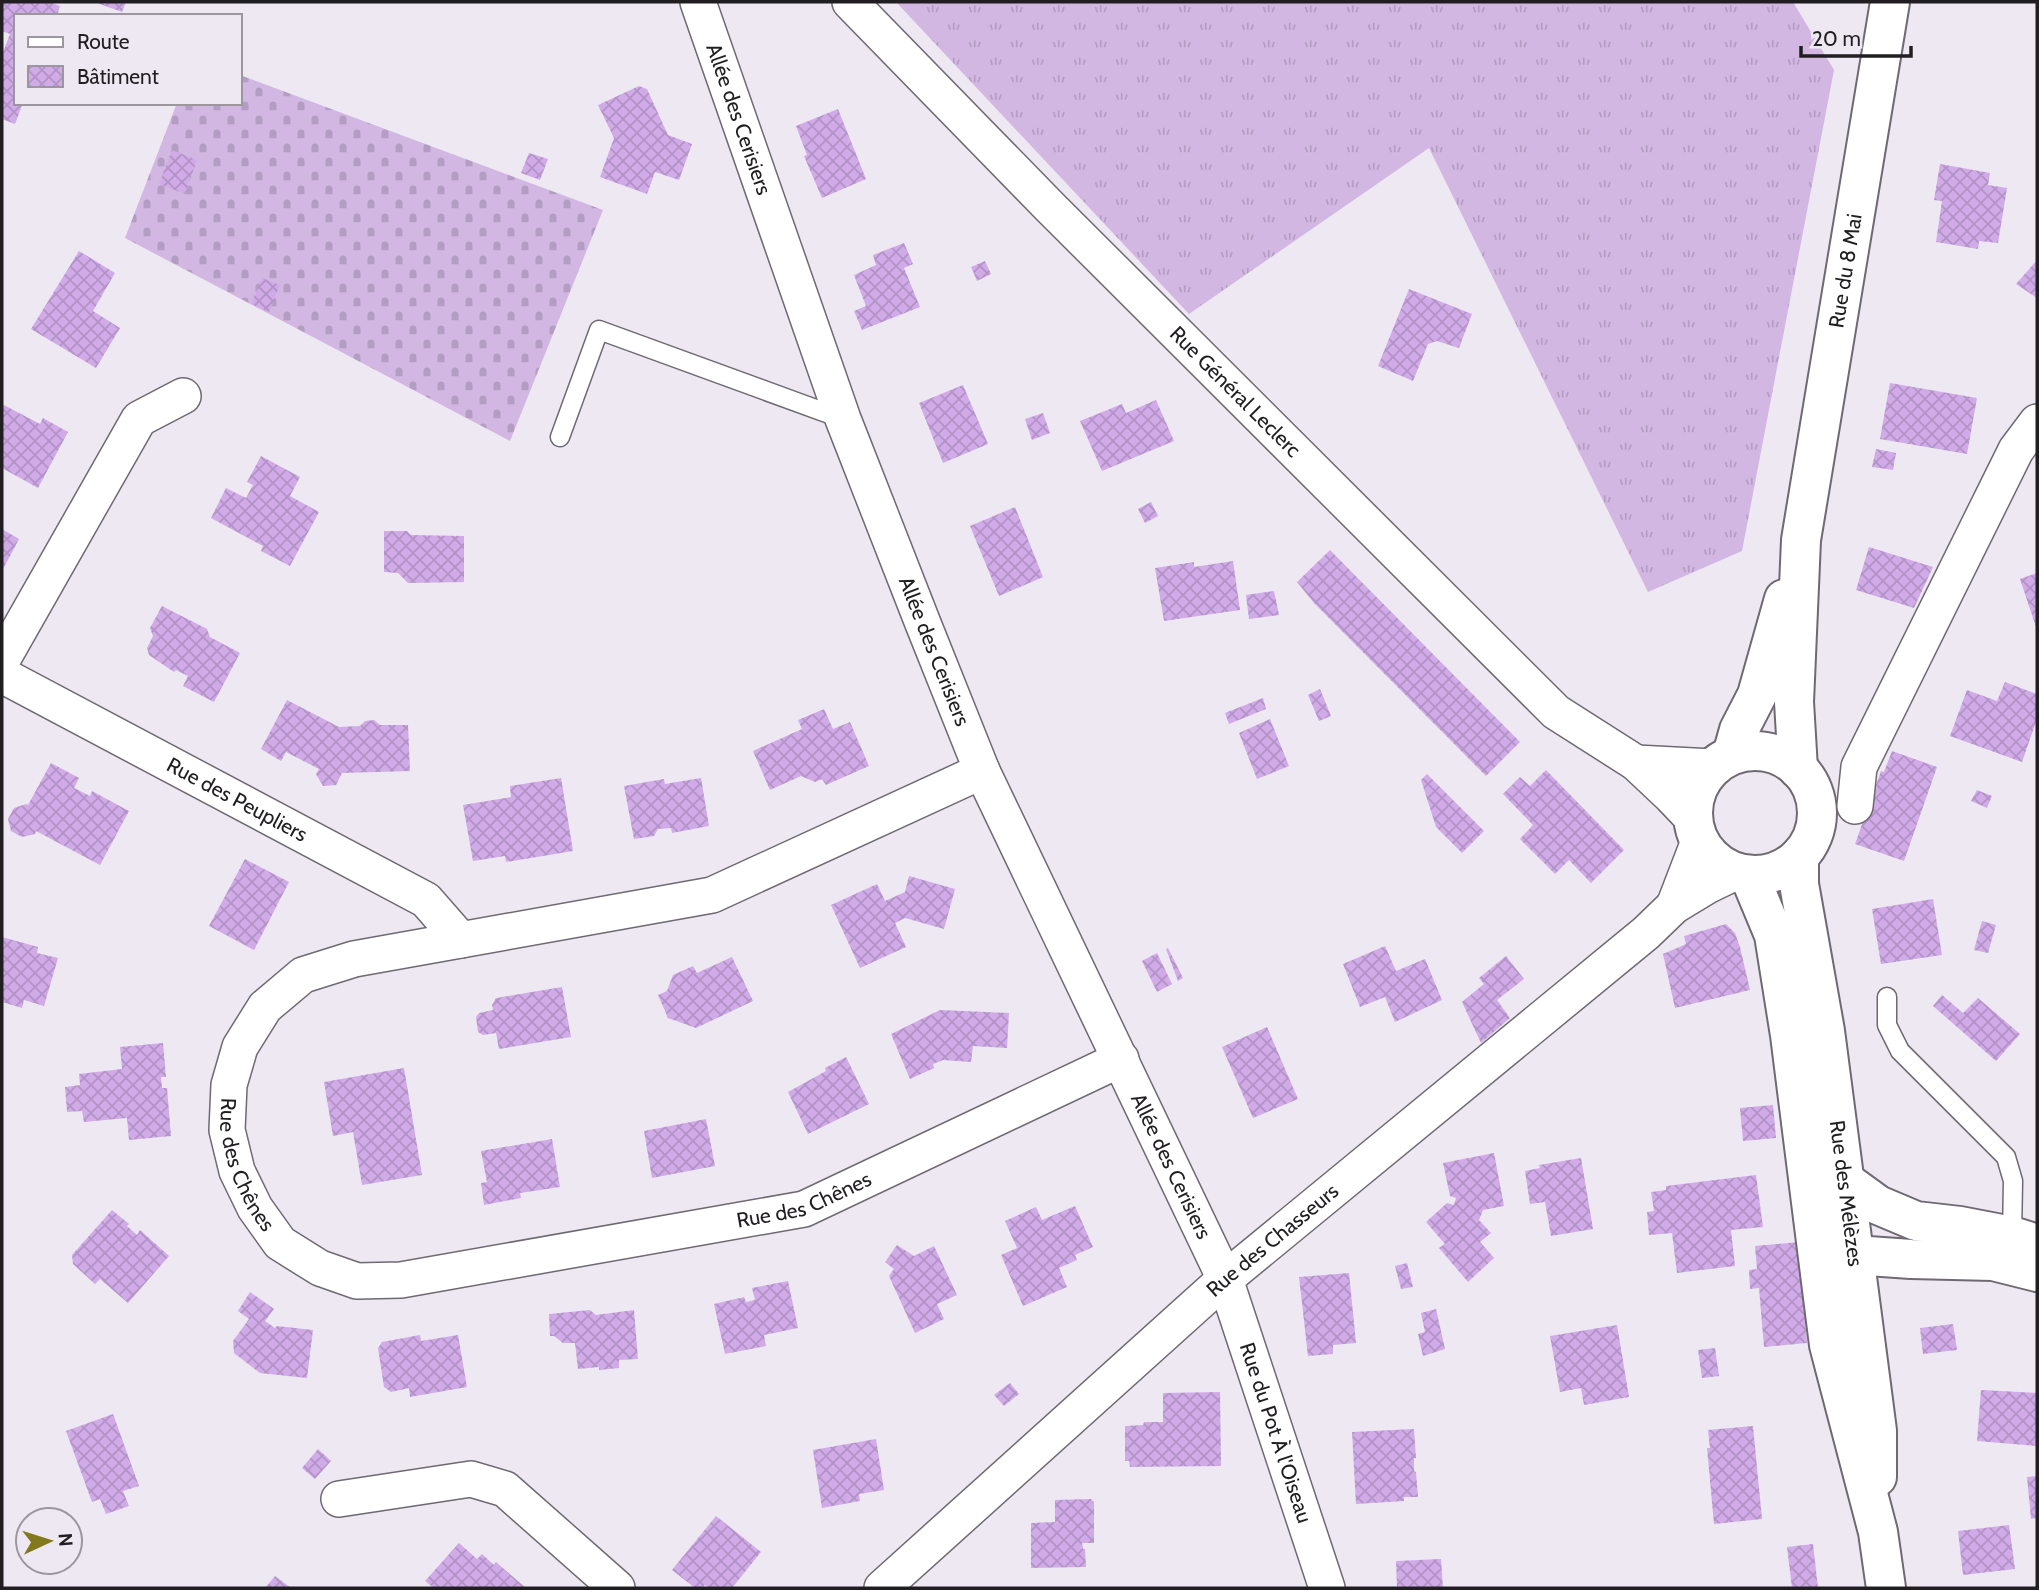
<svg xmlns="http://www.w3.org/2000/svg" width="2039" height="1590" viewBox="0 0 2039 1590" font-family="Cabin,sans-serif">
<defs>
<pattern id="grass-tufts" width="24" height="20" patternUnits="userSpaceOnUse" patternTransform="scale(1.75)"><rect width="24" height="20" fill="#d2b7e3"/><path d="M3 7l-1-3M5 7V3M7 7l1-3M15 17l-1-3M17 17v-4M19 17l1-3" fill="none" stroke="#b49dc2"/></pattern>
<pattern id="cemetery-stones" width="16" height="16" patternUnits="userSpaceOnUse" patternTransform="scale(1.75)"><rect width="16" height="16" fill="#d2b7e3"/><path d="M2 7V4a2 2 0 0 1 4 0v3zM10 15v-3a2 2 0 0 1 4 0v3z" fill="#b49dc2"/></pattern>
<pattern id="building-cross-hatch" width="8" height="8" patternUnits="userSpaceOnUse" patternTransform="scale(1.75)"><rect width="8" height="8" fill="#d1abe8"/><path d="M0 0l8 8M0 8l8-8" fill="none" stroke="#b393c7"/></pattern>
</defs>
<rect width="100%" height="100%" fill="#eee8f2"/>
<!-- grass -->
<path fill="url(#grass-tufts)" d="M 896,2 L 1793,2 L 1834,70 L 1742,551 L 1648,592 L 1429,148 L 1189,314 Z"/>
<!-- cemetery -->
<path fill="url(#cemetery-stones)" d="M 240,75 L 603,210 L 510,441 L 125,238 L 177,103 L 240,103 Z"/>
<!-- building -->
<g fill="url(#building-cross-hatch)">
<path d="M 2,2 L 49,2 L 60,6 L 57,16 L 16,16 L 16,103 L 23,103 L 15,124 L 2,119 L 2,55 L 10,34 L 2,31 Z"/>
<path d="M 94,2 L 126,2 L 122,12 Z"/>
<path d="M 639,86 L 647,89 L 668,135 L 692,144 L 679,180 L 655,172 L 647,194 L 600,177 L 614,138 L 598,105 Z"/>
<path d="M 838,109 L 866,179 L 822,198 L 804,156 L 807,155 L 796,126 Z"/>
<path d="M 172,150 L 197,160 L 185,194 L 159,184 Z"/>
<path d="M 529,153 L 548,159 L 540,180 L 521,173 Z"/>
<path d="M 1940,164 L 1990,173 L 1988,185 L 2007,188 L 1998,243 L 1979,241 L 1978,249 L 1936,242 L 1942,201 L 1934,200 Z"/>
<path d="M 904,243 L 913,264 L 904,268 L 920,307 L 862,330 L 854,311 L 866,306 L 854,275 L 876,265 L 873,255 Z"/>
<path d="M 79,251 L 115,273 L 93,311 L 120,328 L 96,368 L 31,329 Z"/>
<path d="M 2037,260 L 2037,298 L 2016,284 Z"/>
<path d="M 985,261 L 991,274 L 977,281 L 971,267 Z"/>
<path d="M 262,278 L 280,285 L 269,312 L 251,304 Z"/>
<path d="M 1409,289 L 1472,314 L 1459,348 L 1437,341 L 1428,344 L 1413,381 L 1378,366 Z"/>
<path d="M 1890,383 L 1977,398 L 1967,454 L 1880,439 Z"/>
<path d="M 963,385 L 988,444 L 943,463 L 919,403 Z"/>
<path d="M 1156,400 L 1174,441 L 1102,471 L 1080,421 L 1122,404 L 1126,413 Z"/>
<path d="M 2,404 L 40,424 L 43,418 L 68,432 L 38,488 L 2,468 Z"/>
<path d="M 1043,413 L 1050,433 L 1032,440 L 1025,419 Z"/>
<path d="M 1876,449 L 1896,453 L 1893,470 L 1872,467 Z"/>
<path d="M 261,456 L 300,477 L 290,496 L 319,512 L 290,566 L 261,551 L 263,546 L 211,518 L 226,488 L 246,498 L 253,485 L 247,482 Z"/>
<path d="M 1151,502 L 1158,516 L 1145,523 L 1138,509 Z"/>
<path d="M 1015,507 L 1043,577 L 999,596 L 970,526 Z"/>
<path d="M 2,529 L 19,539 L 2,571 Z"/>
<path d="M 384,531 L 407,531 L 411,535 L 464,536 L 464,582 L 408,583 L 398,573 L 384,572 Z"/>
<path d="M 1869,547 L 1933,567 L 1914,608 L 1856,590 Z"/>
<path d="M 1330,550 L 1520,742 L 1486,776 L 1314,603 L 1297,582 Z"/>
<path d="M 1233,561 L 1240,610 L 1164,621 L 1155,568 L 1194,562 L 1194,567 Z"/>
<path d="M 2037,573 L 2037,630 L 2020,579 Z"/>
<path d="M 1274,591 L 1279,615 L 1249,619 L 1246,595 Z"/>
<path d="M 162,606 L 207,629 L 210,637 L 240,653 L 214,702 L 183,686 L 188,676 L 176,670 L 174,672 L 149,655 L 147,648 L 153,636 L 150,628 Z"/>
<path d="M 2005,682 L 2037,694 L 2037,719 L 2022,762 L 1950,736 L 1967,690 L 1997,701 Z"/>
<path d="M 1320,689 L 1331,716 L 1319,721 L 1308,695 Z"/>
<path d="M 1263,698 L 1266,709 L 1229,724 L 1225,713 Z"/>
<path d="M 287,700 L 339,727 L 360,726 L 365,721 L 374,720 L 380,725 L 408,725 L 410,771 L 342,773 L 336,785 L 323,786 L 316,774 L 319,769 L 286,752 L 281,761 L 261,749 Z"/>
<path d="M 824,709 L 833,729 L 850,722 L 869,766 L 826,785 L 822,779 L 815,782 L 801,776 L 770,790 L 753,751 L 802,729 L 798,720 Z"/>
<path d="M 1270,719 L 1289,766 L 1257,779 L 1239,733 Z"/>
<path d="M 1892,751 L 1937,767 L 1904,861 L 1855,844 L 1881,771 L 1884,772 Z"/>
<path d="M 51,763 L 79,778 L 74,788 L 90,796 L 92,791 L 129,811 L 100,865 L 36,831 L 35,834 L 22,837 L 11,831 L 8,819 L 14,808 L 26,804 L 28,805 Z"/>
<path d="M 1546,770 L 1624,850 L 1591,883 L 1569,860 L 1555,874 L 1520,839 L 1533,825 L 1503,794 L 1520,777 L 1530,786 Z"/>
<path d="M 1427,774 L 1484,831 L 1462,853 L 1436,827 L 1421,780 Z"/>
<path d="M 561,778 L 573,851 L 506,862 L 505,856 L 473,861 L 463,805 L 511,797 L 510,786 Z"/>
<path d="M 701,778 L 709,826 L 672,833 L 671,828 L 658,829 L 654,836 L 634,839 L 624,786 L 664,779 L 665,784 Z"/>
<path d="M 1977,790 L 1992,796 L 1987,808 L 1971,801 Z"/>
<path d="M 245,859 L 289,882 L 254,950 L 209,926 Z"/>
<path d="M 909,876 L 955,889 L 944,929 L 905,918 L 895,923 L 906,947 L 860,968 L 831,905 L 877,884 L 885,901 L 905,892 Z"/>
<path d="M 1933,899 L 1942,955 L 1881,964 L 1872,909 Z"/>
<path d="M 1982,921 L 1996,925 L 1988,953 L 1974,950 Z"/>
<path d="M 1726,924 L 1735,933 L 1740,947 L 1750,990 L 1675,1008 L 1663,954 L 1686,944 L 1684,936 Z"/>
<path d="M 2,937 L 38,947 L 37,953 L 58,958 L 44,1006 L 24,1000 L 22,1008 L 2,1002 Z"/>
<path d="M 1385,946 L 1396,971 L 1425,959 L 1442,1000 L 1395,1022 L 1385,997 L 1360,1007 L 1343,964 Z"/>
<path d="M 1168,948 L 1183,978 L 1178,981 L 1166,949 Z"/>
<path d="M 1157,953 L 1172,984 L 1157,992 L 1142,961 Z"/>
<path d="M 1506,956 L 1524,979 L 1497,1000 L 1510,1018 L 1481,1043 L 1462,1002 L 1484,984 L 1479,978 Z"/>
<path d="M 732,957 L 753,1001 L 696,1028 L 668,1018 L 658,995 L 667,991 L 673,975 L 693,966 L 697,973 Z"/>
<path d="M 562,987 L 571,1037 L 499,1049 L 496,1033 L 483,1035 L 478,1032 L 476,1017 L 479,1013 L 493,1010 L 492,1005 L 496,998 Z"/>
<path d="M 1942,995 L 1963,1013 L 1978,998 L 2020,1034 L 1996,1061 L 1933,1006 Z"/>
<path d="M 940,1010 L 1009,1013 L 1007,1048 L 973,1046 L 971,1062 L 943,1060 L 933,1064 L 934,1068 L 910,1079 L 891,1034 Z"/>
<path d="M 1267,1027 L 1298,1099 L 1253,1118 L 1222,1047 Z"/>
<path d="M 163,1043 L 166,1077 L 161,1077 L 162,1088 L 167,1088 L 171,1136 L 129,1140 L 127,1118 L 84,1122 L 82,1111 L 67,1112 L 65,1087 L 80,1085 L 79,1074 L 122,1069 L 120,1047 Z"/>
<path d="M 846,1057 L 869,1104 L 808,1134 L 788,1092 L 826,1071 L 825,1068 Z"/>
<path d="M 404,1068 L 422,1175 L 362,1185 L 353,1132 L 333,1136 L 324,1082 Z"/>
<path d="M 1773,1105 L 1776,1138 L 1743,1141 L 1740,1108 Z"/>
<path d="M 706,1119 L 715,1166 L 652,1178 L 644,1131 Z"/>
<path d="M 552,1139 L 560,1187 L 520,1193 L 521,1198 L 484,1205 L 481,1183 L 487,1182 L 481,1151 Z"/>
<path d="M 1494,1153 L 1504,1206 L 1483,1210 L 1479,1220 L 1491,1233 L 1480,1242 L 1494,1258 L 1468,1282 L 1439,1248 L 1445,1244 L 1426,1222 L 1447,1203 L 1454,1205 L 1456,1198 L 1450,1196 L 1443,1163 Z"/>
<path d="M 1581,1158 L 1593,1229 L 1551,1236 L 1545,1202 L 1530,1204 L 1525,1171 L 1540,1168 L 1539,1165 Z"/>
<path d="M 1756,1175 L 1763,1227 L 1731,1230 L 1735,1266 L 1677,1273 L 1672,1233 L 1649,1235 L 1647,1212 L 1654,1211 L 1651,1192 L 1666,1190 L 1666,1186 Z"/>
<path d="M 1075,1206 L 1093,1247 L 1075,1255 L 1077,1260 L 1059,1268 L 1067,1287 L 1023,1306 L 1001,1255 L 1017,1248 L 1005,1221 L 1036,1207 L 1042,1220 Z"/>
<path d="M 112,1210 L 129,1224 L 127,1226 L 137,1235 L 140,1230 L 169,1256 L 128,1303 L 100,1279 L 95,1284 L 73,1264 L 72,1255 Z"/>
<path d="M 1799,1242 L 1807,1343 L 1764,1347 L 1759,1288 L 1750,1289 L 1749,1270 L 1757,1269 L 1755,1246 Z"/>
<path d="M 897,1245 L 914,1256 L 934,1246 L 957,1295 L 937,1304 L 944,1319 L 915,1333 L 889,1276 L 894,1269 L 885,1262 Z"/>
<path d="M 1407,1263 L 1413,1287 L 1401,1289 L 1395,1266 Z"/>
<path d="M 1349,1273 L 1356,1343 L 1333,1345 L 1333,1354 L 1308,1356 L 1299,1277 Z"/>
<path d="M 788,1281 L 798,1328 L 764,1335 L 766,1346 L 725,1354 L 714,1304 L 744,1297 L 746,1302 L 755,1300 L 752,1288 Z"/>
<path d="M 250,1292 L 274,1309 L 265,1321 L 275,1328 L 277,1326 L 313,1330 L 307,1378 L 260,1373 L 234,1353 L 233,1341 L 249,1319 L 238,1311 Z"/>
<path d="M 1436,1309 L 1445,1349 L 1423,1356 L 1418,1334 L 1425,1332 L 1421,1313 Z"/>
<path d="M 590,1310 L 596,1315 L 634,1310 L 638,1359 L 619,1360 L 619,1368 L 599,1370 L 599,1367 L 578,1369 L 575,1343 L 563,1343 L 554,1336 L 550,1336 L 549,1314 Z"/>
<path d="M 1953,1324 L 1957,1350 L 1923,1354 L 1920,1328 Z"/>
<path d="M 1617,1325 L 1629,1397 L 1584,1405 L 1581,1388 L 1560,1392 L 1550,1336 Z"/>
<path d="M 420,1335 L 421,1341 L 458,1335 L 467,1387 L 410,1397 L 409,1388 L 391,1392 L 384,1387 L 378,1348 L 382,1342 Z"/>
<path d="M 1715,1348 L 1719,1376 L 1702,1378 L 1698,1350 Z"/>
<path d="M 1010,1383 L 1019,1394 L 1004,1406 L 994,1395 Z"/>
<path d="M 1981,1390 L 2037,1393 L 2037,1446 L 1977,1441 Z"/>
<path d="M 1220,1392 L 1221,1466 L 1130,1467 L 1129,1461 L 1125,1461 L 1125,1426 L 1143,1425 L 1144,1422 L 1163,1422 L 1163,1393 Z"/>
<path d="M 113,1414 L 139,1486 L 123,1491 L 129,1506 L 106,1514 L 100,1499 L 92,1502 L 66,1431 Z"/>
<path d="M 1753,1426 L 1762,1519 L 1714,1524 L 1707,1448 L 1710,1448 L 1708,1430 Z"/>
<path d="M 1414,1429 L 1416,1458 L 1414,1458 L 1414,1471 L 1416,1472 L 1418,1497 L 1404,1497 L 1404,1501 L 1356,1504 L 1352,1432 Z"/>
<path d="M 876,1439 L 884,1490 L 859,1494 L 860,1501 L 822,1508 L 813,1450 Z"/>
<path d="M 318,1449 L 331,1461 L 315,1479 L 302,1468 Z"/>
<path d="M 2037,1476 L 2037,1518 L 2031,1519 L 2027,1477 Z"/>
<path d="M 1091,1499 L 1094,1502 L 1094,1543 L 1082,1543 L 1083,1549 L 1085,1549 L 1086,1567 L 1031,1568 L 1031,1523 L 1055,1522 L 1055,1500 Z"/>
<path d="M 716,1516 L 761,1552 L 732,1588 L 709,1588 L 705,1585 L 702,1588 L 695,1588 L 672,1570 Z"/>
<path d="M 2009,1525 L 2015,1569 L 1963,1575 L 1958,1531 Z"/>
<path d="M 459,1543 L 477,1559 L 482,1554 L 494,1565 L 496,1562 L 526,1588 L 434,1588 L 425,1581 Z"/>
<path d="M 1813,1544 L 1818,1588 L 1792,1588 L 1787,1547 Z"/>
<path d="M 1441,1559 L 1443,1588 L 1397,1588 L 1396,1561 Z"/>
<path d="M 275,1576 L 291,1588 L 265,1588 Z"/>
</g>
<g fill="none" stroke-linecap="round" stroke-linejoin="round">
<!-- lane casing -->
<g stroke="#6f6972" stroke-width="21">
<g id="lane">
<path d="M 560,437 L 599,330 L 843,419"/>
<path d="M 1887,997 L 1887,1025 L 1900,1051 L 2006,1157 L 2013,1181 L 2012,1236"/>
</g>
</g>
<!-- street casing -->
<g stroke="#6f6972" stroke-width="38">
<g id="street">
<path id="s1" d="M 698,2 L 843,419 L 922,621 L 982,771 L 1225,1279 L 1327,1588"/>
<path id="s2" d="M 850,2 L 1049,206 L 1556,712 L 1636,763 L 1671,796 L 1693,819"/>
<path d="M 2,660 L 139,419 L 183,396"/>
<path id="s3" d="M 2,675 L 426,900 L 461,940"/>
<path d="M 1636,763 L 1713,767"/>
<path id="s4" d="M 982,771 L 712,895 L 354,959 L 303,975 L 265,1007 L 240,1047 L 229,1085 L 227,1130 L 237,1171 L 255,1208 L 280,1243 L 320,1268 L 357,1281 L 401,1280 L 804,1209 L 1121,1059"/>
<path d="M 1855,806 L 1859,767 L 2016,450 L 2037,422"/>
<path d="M 1674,906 L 1699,841"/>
<path d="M 339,1499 L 471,1479 L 505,1489 L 617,1588"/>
<path id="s5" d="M 882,1588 L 1225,1279 L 1646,933 L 1674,906 L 1707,886 L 1736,872"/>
</g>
</g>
<!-- secondary casing -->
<g stroke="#6f6972" stroke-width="42">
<g id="secondary">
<circle cx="1755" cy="813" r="62"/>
<path d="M 1732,755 L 1739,730 L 1757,695 L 1784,599"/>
<path id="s6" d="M 1798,769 L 1794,702 L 1801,540 L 1890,2"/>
<path id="s7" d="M 1799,857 L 1799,884 L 1825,1031 L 1877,1431 L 1877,1477"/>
<path d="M 1749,875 L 1774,935 L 1790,1035 L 1829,1345 L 1878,1532 L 1886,1588"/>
<path d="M 1845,1181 L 1878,1205 L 1916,1221 L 1960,1226 L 2012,1236 L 2037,1244"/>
<path d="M 1833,1244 L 1854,1255 L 1911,1259 L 1993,1261 L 2037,1272"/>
</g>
</g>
<!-- lane -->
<use href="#lane" stroke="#fff" stroke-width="18"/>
<!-- street -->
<use href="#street" stroke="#fff" stroke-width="35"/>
<!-- secondary -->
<use href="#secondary" stroke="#fff" stroke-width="38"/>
</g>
<g text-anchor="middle" stroke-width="5" stroke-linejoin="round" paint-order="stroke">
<!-- street labels -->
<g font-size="21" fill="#211e22" stroke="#eee8f2">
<text dy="7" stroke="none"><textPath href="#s1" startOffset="124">Allée des Cerisiers</textPath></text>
<text dy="7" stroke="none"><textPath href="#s6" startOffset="502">Rue du 8 Mai</textPath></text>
<text dy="7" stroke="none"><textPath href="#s2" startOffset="548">Rue Général Leclerc</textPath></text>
<text dy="7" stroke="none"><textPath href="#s1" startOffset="691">Allée des Cerisiers</textPath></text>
<text dy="7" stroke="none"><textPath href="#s3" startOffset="266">Rue des Peupliers</textPath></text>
<text dy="7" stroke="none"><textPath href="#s4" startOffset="934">Rue des Chênes</textPath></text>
<text dy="7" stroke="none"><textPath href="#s1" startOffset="1258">Allée des Cerisiers</textPath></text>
<text dy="7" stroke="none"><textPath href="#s7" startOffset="340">Rue des Mélèzes</textPath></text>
<text dy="7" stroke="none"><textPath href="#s4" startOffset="1564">Rue des Chênes</textPath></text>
<text dy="7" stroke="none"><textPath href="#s5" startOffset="523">Rue des Chasseurs</textPath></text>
<text dy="7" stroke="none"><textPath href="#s1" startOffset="1545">Rue du Pot À l'Oiseau</textPath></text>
</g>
</g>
<!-- border -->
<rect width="2039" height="1590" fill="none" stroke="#211e22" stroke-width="7"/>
<!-- legend -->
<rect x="14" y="14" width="228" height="91" fill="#eee8f2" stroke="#9c979f" stroke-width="2"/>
<rect x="28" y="37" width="35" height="10" fill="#ffffff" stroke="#9c979f" stroke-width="2"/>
<text x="77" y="49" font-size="21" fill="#211e22">Route</text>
<rect x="28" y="66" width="35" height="21" fill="url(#building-cross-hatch)" stroke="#9c979f" stroke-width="2"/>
<text x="77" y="84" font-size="21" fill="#211e22">Bâtiment</text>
<!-- north arrow -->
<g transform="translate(49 1541) rotate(86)"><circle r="33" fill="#eee8f2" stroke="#9c979f" stroke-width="2"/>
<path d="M0-5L12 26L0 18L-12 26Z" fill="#82781c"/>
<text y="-10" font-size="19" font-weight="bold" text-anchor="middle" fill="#211e22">N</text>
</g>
<!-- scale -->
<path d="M1801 46v10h110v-10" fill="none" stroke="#211e22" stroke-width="3.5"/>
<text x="1812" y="46" font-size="21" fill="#211e22" stroke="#eee8f2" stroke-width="5" paint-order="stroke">20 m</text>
</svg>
